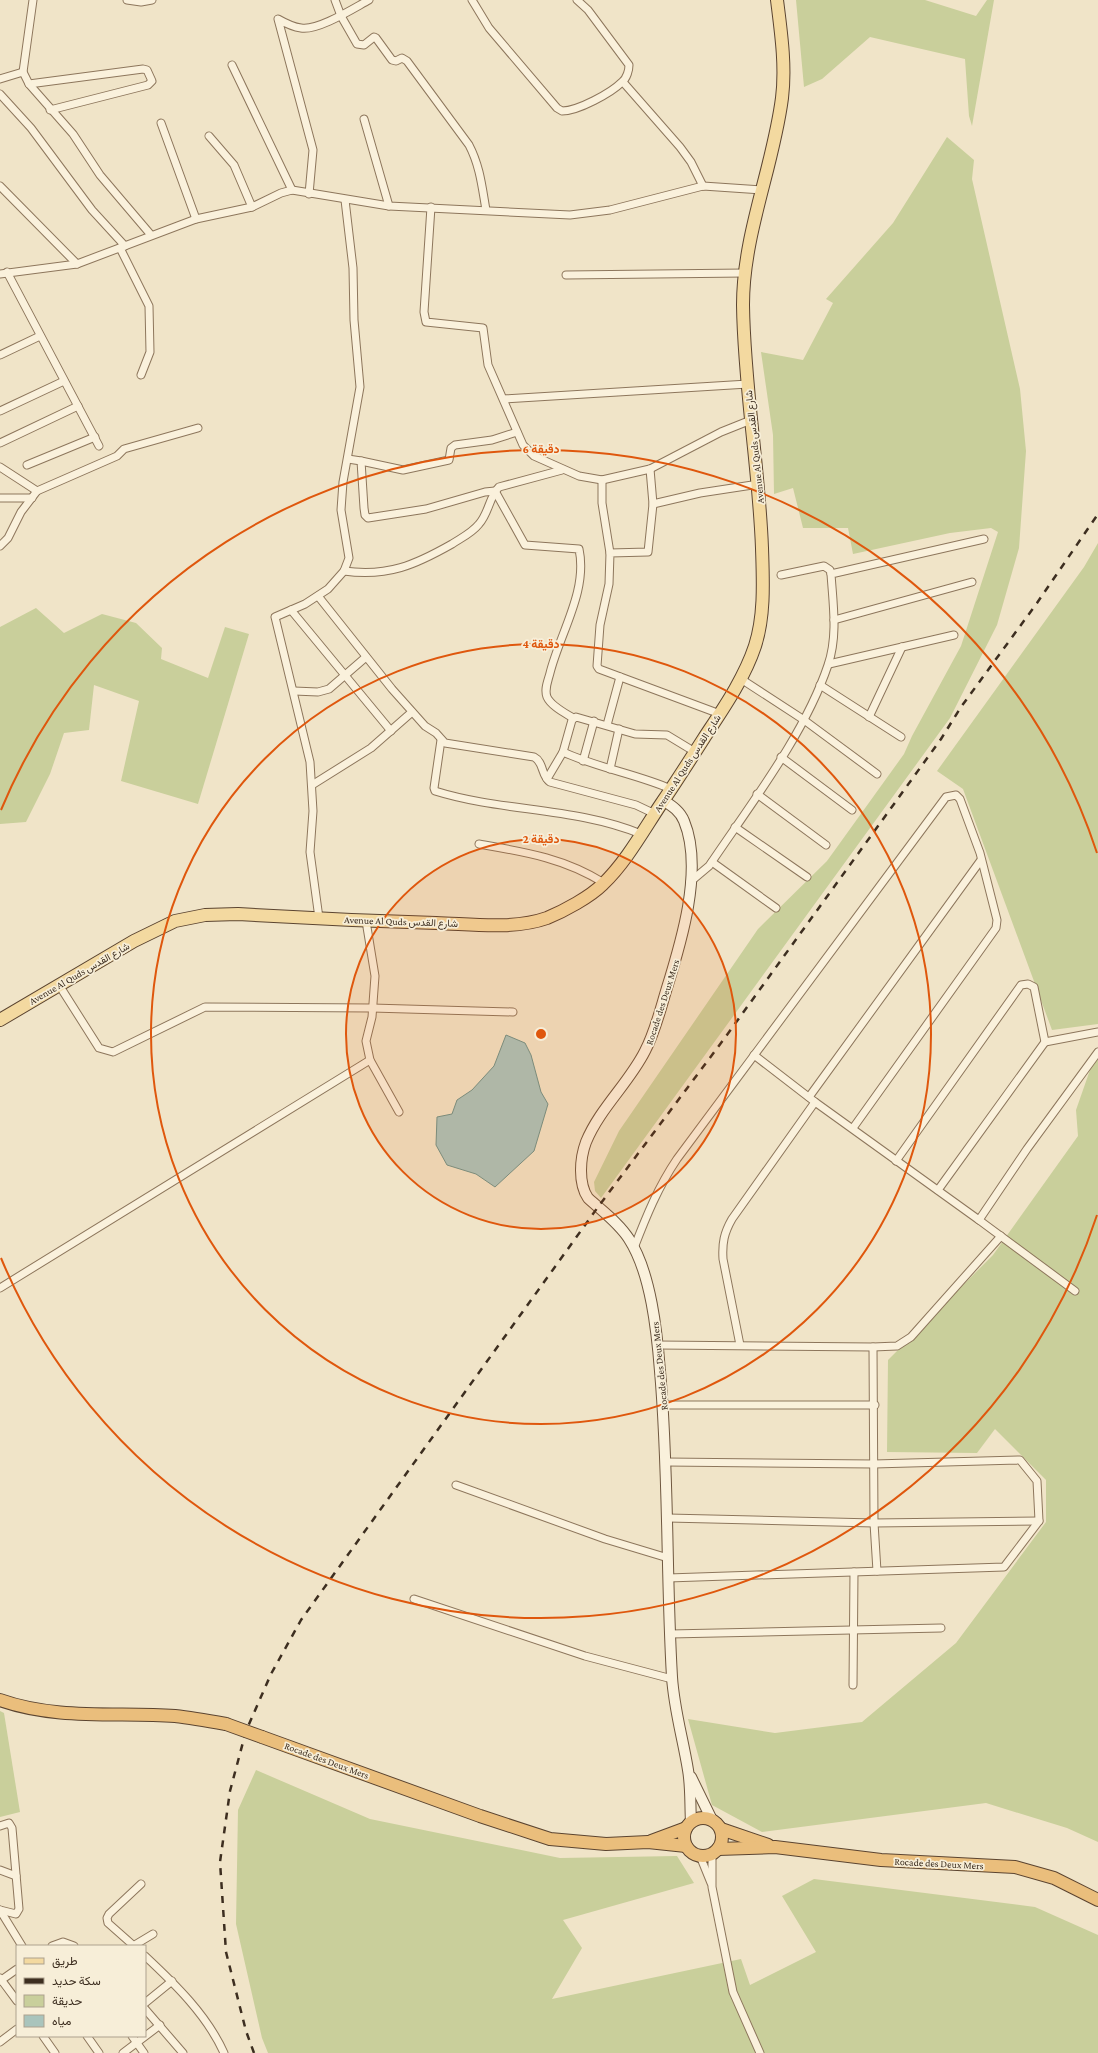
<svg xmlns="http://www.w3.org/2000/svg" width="1098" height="2053" viewBox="0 0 1098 2053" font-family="'Crimson Pro',Vazirmatn,serif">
<rect width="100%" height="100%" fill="#f0e4c8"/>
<!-- green -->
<g fill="#c9cf9b">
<path d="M 796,0 L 925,0 L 976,16 L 987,0 L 994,0 L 972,126 L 969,116 L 965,59 L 870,37 L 822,79 L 804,87 Z"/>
<path d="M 947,137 L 974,160 L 972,179 L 1020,389 L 1026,451 L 1019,548 L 997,625 L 950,718 L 601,1198 L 595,1191 L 594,1182 L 619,1131 L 758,929 L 827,861 L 904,754 L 912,736 L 961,646 L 998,532 L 991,528 L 950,533 L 853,554 L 848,528 L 803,528 L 793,488 L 774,494 L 773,435 L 761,352 L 803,360 L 833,303 L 826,299 L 893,223 Z"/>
<path d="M 1098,543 L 1098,1024 L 1052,1030 L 963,789 L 937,771 L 1084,567 Z"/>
<path d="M 36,608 L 64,633 L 102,614 L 136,623 L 162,648 L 161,659 L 208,678 L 225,627 L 249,634 L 198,804 L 121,781 L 139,701 L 94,685 L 89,730 L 64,733 L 50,774 L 26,822 L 0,824 L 0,627 Z"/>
<path d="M 1098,1047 L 1098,1842 L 1067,1828 L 986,1803 L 762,1832 L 712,1805 L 688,1719 L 775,1733 L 862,1722 L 956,1643 L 1046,1522 L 1046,1480 L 995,1429 L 977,1453 L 887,1452 L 888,1360 L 993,1255 L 1078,1136 L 1076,1110 Z"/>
<path d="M 0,1711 L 4,1713 L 20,1812 L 0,1817 Z"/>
<path d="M 256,1770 L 370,1819 L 560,1858 L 677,1856 L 694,1883 L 563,1920 L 582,1948 L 552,1999 L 741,1959 L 750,1985 L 816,1952 L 782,1896 L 814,1879 L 1035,1907 L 1098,1935 L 1098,2053 L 268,2053 L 262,2038 L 236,1924 L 238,1810 Z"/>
</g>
<!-- water -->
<path fill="#a9c4bc" stroke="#6f938a" d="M 506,1035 L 525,1043 L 531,1055 L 541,1092 L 548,1104 L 534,1151 L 495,1187 L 476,1174 L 447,1165 L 436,1145 L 437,1117 L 452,1114 L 457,1100 L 472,1090 L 494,1066 Z"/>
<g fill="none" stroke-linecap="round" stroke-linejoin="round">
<!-- minor casing -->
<g stroke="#8d765c" stroke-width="9">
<g id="minor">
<path d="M 127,0 L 141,2 L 152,0"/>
<path d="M 335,0 L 341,16 L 357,44 L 364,45 L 374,37 L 376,38 L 392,60 L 396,61 L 402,58 L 407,61 L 469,145 C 480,166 482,187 486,210"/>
<path d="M 472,0 L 489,28 L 557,108 L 562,111 C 578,111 611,93 622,82 C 627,78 629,70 629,65 L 588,10 L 577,0"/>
<path d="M 232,65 L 292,190"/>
<path d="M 23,72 L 33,0"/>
<path d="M 0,79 L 23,72 L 29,84 L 73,134 L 100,175 L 151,235"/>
<path d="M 623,82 L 680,147 L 691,162 L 703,186"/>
<path d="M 29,84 L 143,69 L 147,70 L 152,81 L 148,85 L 50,110"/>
<path d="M 0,94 L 31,128 L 92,210 L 125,246"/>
<path d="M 364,119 L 389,206"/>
<path d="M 161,123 L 196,219"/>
<path d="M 209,136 L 234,165 L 252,207"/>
<path d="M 0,186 L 77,264"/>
<path d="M 309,194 L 313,150 L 278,19 C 285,23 293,27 301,28 C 318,31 354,8 369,0"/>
<path d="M 431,207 L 424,312 L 426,322 L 483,328 L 488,365 L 523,445 L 534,456 L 579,476 L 602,480 L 650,469 L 721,432 L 751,420"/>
<path d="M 120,248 L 149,306 L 150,352 L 141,375"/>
<path d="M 7,272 L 99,446"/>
<path d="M 0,274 L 77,264 L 196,219 L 252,207 L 281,193 L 292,190 L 389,206 L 570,215 L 610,210 L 703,186 L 762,190"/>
<path d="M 566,275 L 745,273"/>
<path d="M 0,355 L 40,336"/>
<path d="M 504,399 L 748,384"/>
<path d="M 0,411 L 64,381"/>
<path d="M 0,443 L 78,406"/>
<path d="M 348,459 L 361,461 L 364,508 L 365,515 L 368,518 L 426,509 L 485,492 L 495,491 L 525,545 L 579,549 C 588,591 560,633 550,673 C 548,681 544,689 547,697 C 551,706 565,713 573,718"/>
<path d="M 361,461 L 403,470 L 449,460 L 451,448 L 455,445 L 492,440 L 517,432"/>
<path d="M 27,465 L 95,437"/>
<path d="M 0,467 L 37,491"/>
<path d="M 650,469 L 653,504 L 700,493 L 759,484"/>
<path d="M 602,480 L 602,503 L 610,553"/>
<path d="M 0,498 L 32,498"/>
<path d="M 653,504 L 648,552 L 610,553 L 609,584 L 600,625 L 597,666 L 599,669 L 720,714"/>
<path d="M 0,546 L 8,538 L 21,512 L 37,491 L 117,456 L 124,449 L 198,428"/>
<path d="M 344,571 C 388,577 415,565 452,544 C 461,538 472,533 479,524 C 489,513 489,497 499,487 L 562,470"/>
<path d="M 781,575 L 824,566 L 830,570 L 831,574"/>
<path d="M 318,596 L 392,689 L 425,726 L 436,733 L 445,743 L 534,757 C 544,762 541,776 550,782 L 636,805 L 655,814"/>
<path d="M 291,610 L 391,731"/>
<path d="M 834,620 L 972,582"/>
<path d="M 829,664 L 954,635"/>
<path d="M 741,679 L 804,720 L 877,774"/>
<path d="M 820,685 L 901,737"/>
<path d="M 294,691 L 318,692 L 329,689 L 366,657"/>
<path d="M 869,717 L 902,647"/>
<path d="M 607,725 L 620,677"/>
<path d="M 441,740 L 434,788 L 435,791 C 502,812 575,807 641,834"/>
<path d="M 563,752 C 598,768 636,774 671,789"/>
<path d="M 781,757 L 852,810"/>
<path d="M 583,761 L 594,721"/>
<path d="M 610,769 L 619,729"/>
<path d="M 547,779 L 563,752 L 572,720 L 576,717 L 635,734 L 667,735 L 695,752"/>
<path d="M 312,785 L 371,748 L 412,712"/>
<path d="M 757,794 L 826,845"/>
<path d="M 735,827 L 807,877"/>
<path d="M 479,844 C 525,852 564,858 604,883"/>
<path d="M 712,862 L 776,908"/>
<path d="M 690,882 L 709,866 C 750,805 805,734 828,665 C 838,636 833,604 831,574 L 984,539"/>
<path d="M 319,918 L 310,852 L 313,811 L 310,762 L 275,617 L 305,604 L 328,589 L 344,571 L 349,558 L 341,510 L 343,482 L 360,387 L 354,320 L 353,268 L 345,200"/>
<path d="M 366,921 L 375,976 L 372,1017 L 366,1041 L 370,1060 L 399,1112"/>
<path d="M 59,985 L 99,1048 L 113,1052 L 205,1007 L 372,1008 L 513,1012"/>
<path d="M 754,1055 L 815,1102 L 979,1220 L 1027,1149 L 1098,1052"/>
<path d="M 809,1097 L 981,860"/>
<path d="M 896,1161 L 1021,985 L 1028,984 L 1034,987 L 1045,1042 L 1098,1032"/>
<path d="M 938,1190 L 1045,1042"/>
<path d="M 979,1220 L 1075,1291"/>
<path d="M 634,1248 C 646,1217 658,1187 677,1159 L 946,797 L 956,795 L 960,799 L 980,853 L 997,920 L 996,928 L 853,1128"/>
<path d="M 0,1288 L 370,1060"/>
<path d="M 658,1345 L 873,1347 L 897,1346 L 911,1337 L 1001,1236"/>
<path d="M 740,1345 L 723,1259 C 722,1243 724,1233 732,1219 L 815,1102"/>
<path d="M 873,1347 L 874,1523 L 877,1571"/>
<path d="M 663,1405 L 875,1405"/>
<path d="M 666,1462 L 874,1464 L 1020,1460 L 1037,1481 L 1039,1521 L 1004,1567 L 668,1578"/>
<path d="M 456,1485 L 605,1539 L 668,1558"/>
<path d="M 668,1518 L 874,1523 L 1039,1521"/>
<path d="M 414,1599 L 585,1656 L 672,1679"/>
<path d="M 670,1634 L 941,1628"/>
<path d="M 853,1685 L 854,1572"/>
<path d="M 0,1826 L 9,1823 L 12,1828 L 19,1909 L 16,1914 L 0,1910"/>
<path d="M 712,1854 L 712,1887 L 733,1992 L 760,2053"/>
<path d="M 700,1856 L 711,1883"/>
<path d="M 0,1870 L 16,1876"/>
<path d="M 0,1910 L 22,1946"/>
<path d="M 52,1946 L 63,1942 L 74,1946"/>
<path d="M 133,1946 L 153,1934"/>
<path d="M 134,1946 L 108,1923 L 107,1918 L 109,1914 L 141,1884"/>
<path d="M 145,1956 C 175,1984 207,2015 224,2053"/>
<path d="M 0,1978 L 17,2001"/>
<path d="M 0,1981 L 17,1969"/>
<path d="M 145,2003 L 172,1981"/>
<path d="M 145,2009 L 183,2053"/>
<path d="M 43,2036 L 55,2053"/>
<path d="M 87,2036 L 99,2053"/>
<path d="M 132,2036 L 144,2053"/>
<path d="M 0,2042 L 17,2029"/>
<path d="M 123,2053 L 160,2025"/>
</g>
</g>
<!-- secondary casing -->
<g stroke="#6f573f" stroke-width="12">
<g id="secondary">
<path d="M 663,800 C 672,806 680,811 684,821 C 704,869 681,943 666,991 C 660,1011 655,1032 645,1051 C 629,1083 600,1108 586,1142 C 580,1158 578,1183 588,1198 C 602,1211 619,1223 629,1239 C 651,1273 657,1332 660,1371 C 669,1473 666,1575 672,1677 C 674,1709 683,1739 688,1770 C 691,1787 690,1805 691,1822"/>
<path d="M 691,1777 L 712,1820"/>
</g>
</g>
<!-- primary casing -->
<g stroke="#5b4430" stroke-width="14">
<path id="primary" d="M 0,1020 L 134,941 L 175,921 L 205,915 L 238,914 C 304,918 370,921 436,923 C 471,924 513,930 547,918 C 564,911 590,897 603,884 C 626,862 643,831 661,804 C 676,782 690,760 704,738 C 723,709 744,679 755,646 C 765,615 763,580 762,548 C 759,467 744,386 743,305 C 743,234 773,168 782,98 C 786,66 781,32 777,0"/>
</g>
<!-- trunk casing -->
<g stroke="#5b4430" stroke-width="14">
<g id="trunk">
<path d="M 0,1700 C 56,1720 117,1712 175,1716 C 192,1718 209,1721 226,1724"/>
<path d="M 262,1737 L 480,1816 L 550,1839 L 606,1844 L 648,1842 L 686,1846"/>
<circle cx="703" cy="1837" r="19"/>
<path d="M 721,1829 L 768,1845"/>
<path d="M 651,1841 L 686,1828"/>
<path d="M 718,1849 L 775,1847 L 881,1860 L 1015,1867 L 1054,1878 L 1098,1900"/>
</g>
</g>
<!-- minor -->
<use href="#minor" stroke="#faf1dc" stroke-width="7"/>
<!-- secondary -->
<use href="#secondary" stroke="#faf1dc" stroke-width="10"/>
<!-- primary -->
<use href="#primary" stroke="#f3d9a0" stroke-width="12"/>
<!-- trunk -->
<use href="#trunk" stroke="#eabe7c" stroke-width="12"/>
<!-- rail -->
<path stroke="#3d2e20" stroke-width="2.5" stroke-dasharray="7 7" stroke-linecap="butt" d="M 254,2053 L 246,2031 L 226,1952 L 220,1862 L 230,1791 L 246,1731 L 271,1674 L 301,1620 L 598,1207 L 724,1039 L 941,739 L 961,707 L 1037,603 L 1098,514"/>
<!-- trunk-bridge casing -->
<g stroke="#5b4430" stroke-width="14" stroke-linecap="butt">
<path id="trunk-bridge" d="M 226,1724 L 262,1737"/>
</g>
<!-- trunk-bridge -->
<use href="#trunk-bridge" stroke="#eabe7c" stroke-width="12"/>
</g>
<!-- distance rings -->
<circle cx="541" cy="1034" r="195" fill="#df570d" fill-opacity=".12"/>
<g fill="none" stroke="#df570d" stroke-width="2">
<circle cx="541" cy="1034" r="195"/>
<circle cx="541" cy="1034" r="390"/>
<path d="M1097 1215A585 585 0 0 1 1 1258M1 810A585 585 0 0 1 1097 853"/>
</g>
<g text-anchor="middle" stroke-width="3.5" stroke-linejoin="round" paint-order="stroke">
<!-- street labels -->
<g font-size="10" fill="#3d2e20" stroke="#f7eed8">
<text transform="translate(754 447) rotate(-96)" y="4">Avenue Al Quds شارع القدس</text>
<text transform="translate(687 763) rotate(-57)" y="4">Avenue Al Quds شارع القدس</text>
<text transform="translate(401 921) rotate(2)" y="4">Avenue Al Quds شارع القدس</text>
<text transform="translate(79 973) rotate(-30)" y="4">Avenue Al Quds شارع القدس</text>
<text transform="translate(662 1002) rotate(-72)" y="4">Rocade des Deux Mers</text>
<text transform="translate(659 1366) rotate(-96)" y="4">Rocade des Deux Mers</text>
<text transform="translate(327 1760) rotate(20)" y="4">Rocade des Deux Mers</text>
<text transform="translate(939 1863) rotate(3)" y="4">Rocade des Deux Mers</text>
</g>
</g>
<circle cx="541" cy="1034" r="6" fill="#df570d" stroke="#f7eed8" stroke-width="2"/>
<g font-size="12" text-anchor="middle" font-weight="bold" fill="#df570d" stroke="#f7eed8" stroke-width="3.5" stroke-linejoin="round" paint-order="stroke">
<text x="541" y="453">6 دقيقة</text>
<text x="541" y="648">4 دقيقة</text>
<text x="541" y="843">2 دقيقة</text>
</g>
<!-- legend -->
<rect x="16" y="1945" width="130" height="92" fill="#f7eed8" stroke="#ada18e"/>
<rect x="24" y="1958" width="20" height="6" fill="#f3d9a0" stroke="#ada18e"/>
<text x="52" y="1965" font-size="12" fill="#3d2e20">طريق</text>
<rect x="24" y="1978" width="20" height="6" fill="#3d2e20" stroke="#ada18e"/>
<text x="52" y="1985" font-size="12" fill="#3d2e20">سكة حديد</text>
<rect x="24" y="1995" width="20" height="12" fill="#c9cf9b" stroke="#ada18e"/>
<text x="52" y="2005" font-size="12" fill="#3d2e20">حديقة</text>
<rect x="24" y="2015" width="20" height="12" fill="#a9c4bc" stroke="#ada18e"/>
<text x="52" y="2025" font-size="12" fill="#3d2e20">مياه</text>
</svg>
